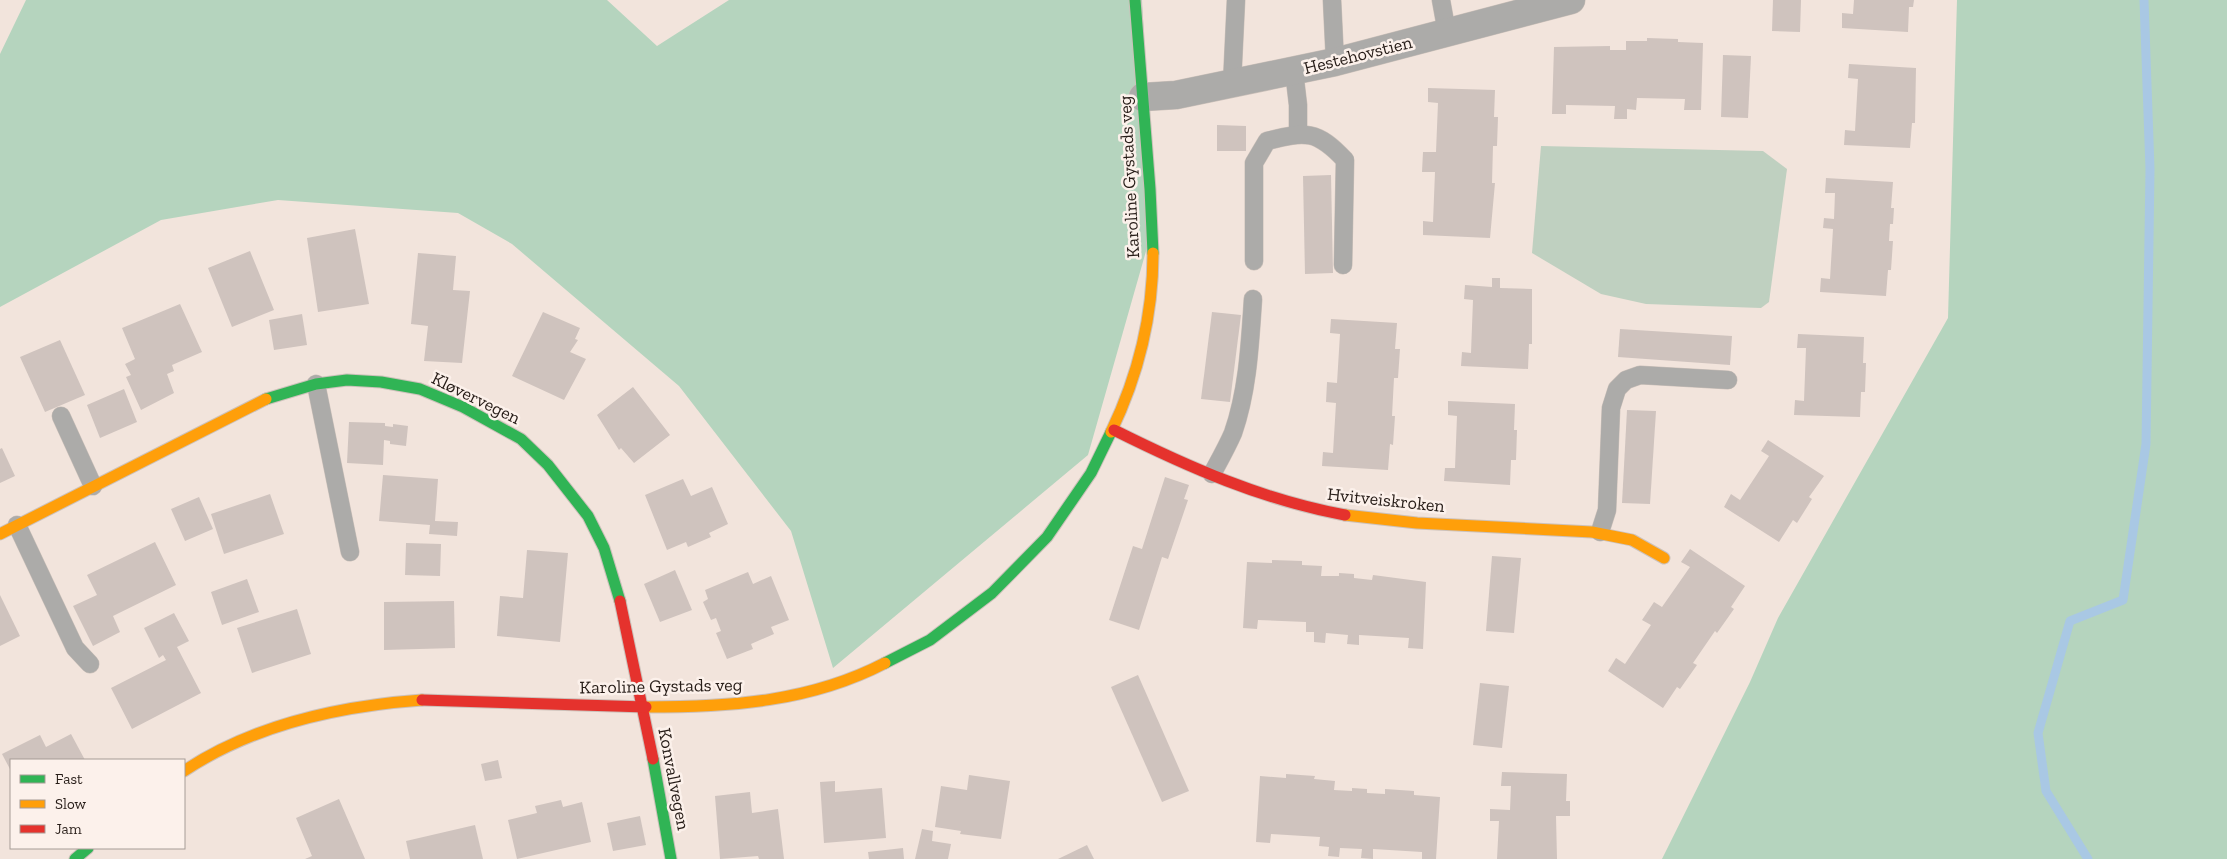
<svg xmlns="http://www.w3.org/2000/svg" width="2227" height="859" viewBox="0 0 2227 859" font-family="'Zilla Slab',serif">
<rect width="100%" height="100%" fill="#f2e4dc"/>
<!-- green -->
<path fill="#bfd0c0" d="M 1541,146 L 1763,151 L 1787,169 L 1769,302 L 1761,308 L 1646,304 L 1601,294 L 1532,253 Z"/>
<!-- forest -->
<g fill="#b5d4be">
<path d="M 26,0 L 607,0 L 657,46 L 729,0 L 1142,0 L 1154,223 L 1088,455 L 833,668 L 791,531 L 679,386 L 512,244 L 458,213 L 278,200 L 161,220 L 0,307 L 0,54 Z"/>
<path d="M 1957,0 L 2227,0 L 2227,859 L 1662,859 L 1750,682 L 1778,618 L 1948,318 Z"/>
</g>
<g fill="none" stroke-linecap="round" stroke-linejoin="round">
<!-- stream -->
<path stroke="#a9c8e4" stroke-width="9" d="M 2088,859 L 2046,791 L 2038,733 L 2070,621 L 2123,600 L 2146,444 L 2150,169 L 2144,0"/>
</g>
<!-- building -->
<g fill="#cfc3be">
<path d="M 1773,0 L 1801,0 L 1800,32 L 1772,31 Z"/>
<path d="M 1854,0 L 1914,0 L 1913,7 L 1909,7 L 1908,32 L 1842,28 L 1842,13 L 1853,14 Z"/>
<path d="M 1647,38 L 1678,39 L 1678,42 L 1703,43 L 1701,110 L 1684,110 L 1685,99 L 1637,98 L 1636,110 L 1627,109 L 1627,119 L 1614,119 L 1615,106 L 1566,105 L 1566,114 L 1552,114 L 1554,47 L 1610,46 L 1610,50 L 1626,50 L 1626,41 L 1647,41 Z"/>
<path d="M 1723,55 L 1751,56 L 1748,118 L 1721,117 Z"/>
<path d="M 1849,64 L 1916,68 L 1915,123 L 1912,123 L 1910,148 L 1844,145 L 1845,130 L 1855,131 L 1858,79 L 1848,78 Z"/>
<path d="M 1428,88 L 1495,90 L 1494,117 L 1498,117 L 1497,146 L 1493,146 L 1492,183 L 1495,183 L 1490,238 L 1423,235 L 1423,221 L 1433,222 L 1435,172 L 1422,172 L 1423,152 L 1436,152 L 1438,103 L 1428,102 Z"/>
<path d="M 1217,125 L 1246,126 L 1246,151 L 1217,151 Z"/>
<path d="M 1331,175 L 1333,273 L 1305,274 L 1303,176 Z"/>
<path d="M 1826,178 L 1893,182 L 1891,208 L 1894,208 L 1893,224 L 1890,224 L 1889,241 L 1893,241 L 1891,270 L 1888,270 L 1886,296 L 1820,292 L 1821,278 L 1830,279 L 1833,229 L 1823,228 L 1824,218 L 1834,219 L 1835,193 L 1825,193 Z"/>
<path d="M 355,229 L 369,304 L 318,312 L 307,238 Z"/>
<path d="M 250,251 L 274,310 L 232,327 L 208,268 Z"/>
<path d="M 418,253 L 456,256 L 453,290 L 470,291 L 462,363 L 424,361 L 428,326 L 411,324 Z"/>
<path d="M 1492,278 L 1500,278 L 1500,288 L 1532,289 L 1532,344 L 1529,344 L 1528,369 L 1461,366 L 1462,352 L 1471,353 L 1473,300 L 1464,299 L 1465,285 L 1492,287 Z"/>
<path d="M 180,304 L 202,352 L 172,365 L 174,371 L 167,374 L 174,393 L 141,410 L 126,377 L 131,375 L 125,364 L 135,359 L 122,328 Z"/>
<path d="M 543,312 L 580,328 L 575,339 L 578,340 L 570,352 L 586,359 L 564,400 L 512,376 Z"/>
<path d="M 1212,312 L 1241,315 L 1230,402 L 1201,399 Z"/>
<path d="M 302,314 L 307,345 L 274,350 L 269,320 Z"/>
<path d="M 1331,319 L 1397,323 L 1395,349 L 1400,349 L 1398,378 L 1394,378 L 1392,416 L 1395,416 L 1393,445 L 1390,444 L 1388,470 L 1322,466 L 1323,452 L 1333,453 L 1336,403 L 1326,402 L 1327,382 L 1337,383 L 1340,334 L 1330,333 Z"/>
<path d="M 1620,329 L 1732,336 L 1730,365 L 1618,357 Z"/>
<path d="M 1798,334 L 1864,337 L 1863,363 L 1866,363 L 1865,392 L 1861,392 L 1860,417 L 1794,415 L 1795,400 L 1804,401 L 1806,348 L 1797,348 Z"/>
<path d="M 60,340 L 85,395 L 45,412 L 20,357 Z"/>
<path d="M 633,387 L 670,435 L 634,463 L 621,448 L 619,450 L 597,415 Z"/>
<path d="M 124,389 L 137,422 L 100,438 L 87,405 Z"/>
<path d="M 1448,401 L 1515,404 L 1514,430 L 1517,430 L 1516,460 L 1511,460 L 1510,485 L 1444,481 L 1445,468 L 1455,468 L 1457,416 L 1448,415 Z"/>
<path d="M 1627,410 L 1656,411 L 1650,504 L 1622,503 Z"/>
<path d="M 349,422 L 385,423 L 385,426 L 393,427 L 393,424 L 408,426 L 406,446 L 390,444 L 390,441 L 384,440 L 383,465 L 347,463 Z"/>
<path d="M 1768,440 L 1824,476 L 1809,497 L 1812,499 L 1797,523 L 1793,520 L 1779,542 L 1724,507 L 1731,494 L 1740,500 L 1769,456 L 1761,451 Z"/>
<path d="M 2,448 L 15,476 L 0,483 L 0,449 Z"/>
<path d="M 383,475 L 438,479 L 435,521 L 458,522 L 457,536 L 429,534 L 430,525 L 379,521 Z"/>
<path d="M 1165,477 L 1189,485 L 1184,499 L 1188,500 L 1168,559 L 1162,557 L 1139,630 L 1109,620 L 1133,546 L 1142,549 Z"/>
<path d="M 683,479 L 691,496 L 712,487 L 728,524 L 709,533 L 711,537 L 688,547 L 686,542 L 667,550 L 645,495 Z"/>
<path d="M 270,494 L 284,534 L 224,554 L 211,514 Z"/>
<path d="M 199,497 L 213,529 L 185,541 L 171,509 Z"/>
<path d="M 155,542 L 176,585 L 113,616 L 120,632 L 93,646 L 73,606 L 97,595 L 87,575 Z"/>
<path d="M 406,543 L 441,544 L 440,576 L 405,575 Z"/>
<path d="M 1690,549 L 1745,586 L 1731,607 L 1734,609 L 1717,633 L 1715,631 L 1693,663 L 1697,665 L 1680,689 L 1677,687 L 1663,708 L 1608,671 L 1616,658 L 1625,664 L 1651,625 L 1642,620 L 1654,602 L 1662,607 L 1690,567 L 1681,562 Z"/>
<path d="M 527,550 L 568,553 L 560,642 L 497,636 L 500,596 L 523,598 Z"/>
<path d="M 1492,556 L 1521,558 L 1514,633 L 1486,631 Z"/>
<path d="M 1272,560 L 1302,561 L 1302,565 L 1322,566 L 1321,576 L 1339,576 L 1339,573 L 1354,574 L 1354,578 L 1372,580 L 1373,575 L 1426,582 L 1423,649 L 1408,648 L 1409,638 L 1359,635 L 1359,645 L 1347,644 L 1348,635 L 1326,633 L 1325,643 L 1314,642 L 1314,632 L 1306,632 L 1306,622 L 1258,620 L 1257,629 L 1243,628 L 1247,562 L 1272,563 Z"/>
<path d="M 675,570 L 692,610 L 660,622 L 644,584 Z"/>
<path d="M 748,572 L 753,584 L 771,576 L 789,620 L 771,627 L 774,634 L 751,644 L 753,649 L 727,659 L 716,633 L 721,631 L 716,618 L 711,620 L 703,602 L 708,599 L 705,590 Z"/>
<path d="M 247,579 L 259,612 L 222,625 L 211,592 Z"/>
<path d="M 0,595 L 20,636 L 0,646 Z"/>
<path d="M 454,601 L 455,648 L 384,650 L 384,602 Z"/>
<path d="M 297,609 L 311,654 L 252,673 L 237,628 Z"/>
<path d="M 174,613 L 189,641 L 177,647 L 201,693 L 132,729 L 111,688 L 166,660 L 163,655 L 159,658 L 144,628 Z"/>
<path d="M 1138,675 L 1189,791 L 1162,802 L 1111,687 Z"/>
<path d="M 1480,683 L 1509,686 L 1502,748 L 1473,745 Z"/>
<path d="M 71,734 L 85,760 L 11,760 L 11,771 L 2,754 L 40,735 L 46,747 Z"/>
<path d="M 498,760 L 502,778 L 485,781 L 481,764 Z"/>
<path d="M 1502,772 L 1567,774 L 1566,801 L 1570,801 L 1570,816 L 1556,816 L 1557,859 L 1497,859 L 1499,821 L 1490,821 L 1490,809 L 1510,810 L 1511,786 L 1501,786 Z"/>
<path d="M 1286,774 L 1315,776 L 1314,779 L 1335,781 L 1334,790 L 1352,791 L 1352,788 L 1367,789 L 1367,793 L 1385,794 L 1385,789 L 1414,791 L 1414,795 L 1440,797 L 1436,859 L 1422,859 L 1422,852 L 1373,849 L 1373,859 L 1361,858 L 1362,849 L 1340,848 L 1339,857 L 1328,856 L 1329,847 L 1319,846 L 1320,837 L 1271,834 L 1270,843 L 1256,842 L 1260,776 L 1286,778 Z"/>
<path d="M 969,775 L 1010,781 L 1001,839 L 960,834 L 961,831 L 935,827 L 941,786 L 967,790 Z"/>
<path d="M 835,781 L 835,792 L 882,788 L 886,838 L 824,843 L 820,782 Z"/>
<path d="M 750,792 L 752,813 L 778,809 L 784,859 L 759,859 L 758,856 L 720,859 L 715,796 Z"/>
<path d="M 339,799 L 365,859 L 305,859 L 312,856 L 296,818 Z"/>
<path d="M 561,800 L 563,807 L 582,802 L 591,842 L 517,859 L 508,820 L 537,813 L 535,806 Z"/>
<path d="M 640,816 L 646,845 L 613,851 L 607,823 Z"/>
<path d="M 475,825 L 483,859 L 410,859 L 406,841 Z"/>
<path d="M 922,829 L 933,831 L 932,841 L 951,844 L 948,859 L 915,859 Z"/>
<path d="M 1087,845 L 1094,859 L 1058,859 Z"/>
<path d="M 903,848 L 904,859 L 869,859 L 868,852 Z"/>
</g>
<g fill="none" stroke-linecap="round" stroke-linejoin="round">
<!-- lane casing -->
<g stroke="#ccc1ba" stroke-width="19">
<g id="lane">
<path d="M 1332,0 L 1335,62"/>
<path d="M 1441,0 L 1447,33"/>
<path d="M 1294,71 L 1298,105 L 1298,133"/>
<path d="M 1232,84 L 1236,0"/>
<path d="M 1254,261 L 1254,163 L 1267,141 C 1306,131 1317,130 1345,160 L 1343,265"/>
<path d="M 316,384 L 350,552"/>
<path d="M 61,416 L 93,486"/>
<path d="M 1212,474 C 1219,461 1227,447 1233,433 C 1248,390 1250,343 1253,299"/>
<path d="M 17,525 L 75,648 L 90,664"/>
<path d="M 1600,532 L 1607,510 L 1611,408 L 1617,389 L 1626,380 L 1640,375 L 1728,380"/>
</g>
</g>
<!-- street casing -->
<g stroke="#ccc1ba" stroke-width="29">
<path id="street" d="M 1143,97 L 1176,95 L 1335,62 L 1571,0"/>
</g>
<!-- fast casing -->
<g stroke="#ccc1ba" stroke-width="13">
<g id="fast">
<path d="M 1135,0 L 1150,189 L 1153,253"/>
<path d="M 266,399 L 316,384 L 347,380 L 381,382 L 420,389 L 463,407 L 521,439 L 548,465 L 588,516 L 604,548 L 620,601"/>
<path d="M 885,663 L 930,640 L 992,593 L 1047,537 L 1091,473 L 1111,432"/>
<path d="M 653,759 L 671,859"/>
<path d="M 75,859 L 88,848"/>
</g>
</g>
<!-- slow casing -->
<g stroke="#ccc1ba" stroke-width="13">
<g id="slow">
<path d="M 1111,432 C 1138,376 1153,314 1153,253"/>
<path d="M 1345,515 L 1417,523 L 1592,532 L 1632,540 L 1664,558"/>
<path d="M 0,534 L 266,399"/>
<path d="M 646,707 C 730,707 810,702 885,663"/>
<path d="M 184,771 C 253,725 339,706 422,700"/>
</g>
</g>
<!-- jam casing -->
<g stroke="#ccc1ba" stroke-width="13">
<g id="jam">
<path d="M 1114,430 C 1188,467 1263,500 1345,515"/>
<path d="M 620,601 L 653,759"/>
<path d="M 422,700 L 646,707"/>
</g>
</g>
<!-- lane -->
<use href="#lane" stroke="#acaba9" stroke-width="18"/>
<!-- street -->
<use href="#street" stroke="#acaba9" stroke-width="28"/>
<!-- fast -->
<use href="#fast" stroke="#30b455" stroke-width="11"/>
<!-- slow -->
<use href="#slow" stroke="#ff9f0a" stroke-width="11"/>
<!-- jam -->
<use href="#jam" stroke="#e5322d" stroke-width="11"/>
</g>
<g text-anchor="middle" stroke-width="5" stroke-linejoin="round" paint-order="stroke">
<!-- street labels -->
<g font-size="18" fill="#261c17" stroke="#fcf1eb">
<text transform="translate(1358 55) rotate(-14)" y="6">Hestehovstien</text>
<text transform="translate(1129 177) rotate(-93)" y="6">Karoline Gystads veg</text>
<text transform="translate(476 398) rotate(26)" y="6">Kløvervegen</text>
<text transform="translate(1386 500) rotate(6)" y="6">Hvitveiskroken</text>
<text transform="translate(661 686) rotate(-1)" y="6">Karoline Gystads veg</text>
<text transform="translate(674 779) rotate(79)" y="6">Konvallvegen</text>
</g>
</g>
<!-- legend -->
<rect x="10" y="759" width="175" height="90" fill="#fcf1eb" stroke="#a69c96"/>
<rect x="20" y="775" width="25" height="8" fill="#30b455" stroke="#a69c96"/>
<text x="55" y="784" font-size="15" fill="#261c17">Fast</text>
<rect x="20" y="800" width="25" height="8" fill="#ff9f0a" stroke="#a69c96"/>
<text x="55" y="809" font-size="15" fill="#261c17">Slow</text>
<rect x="20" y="825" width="25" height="8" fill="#e5322d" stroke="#a69c96"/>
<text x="55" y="834" font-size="15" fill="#261c17">Jam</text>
</svg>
